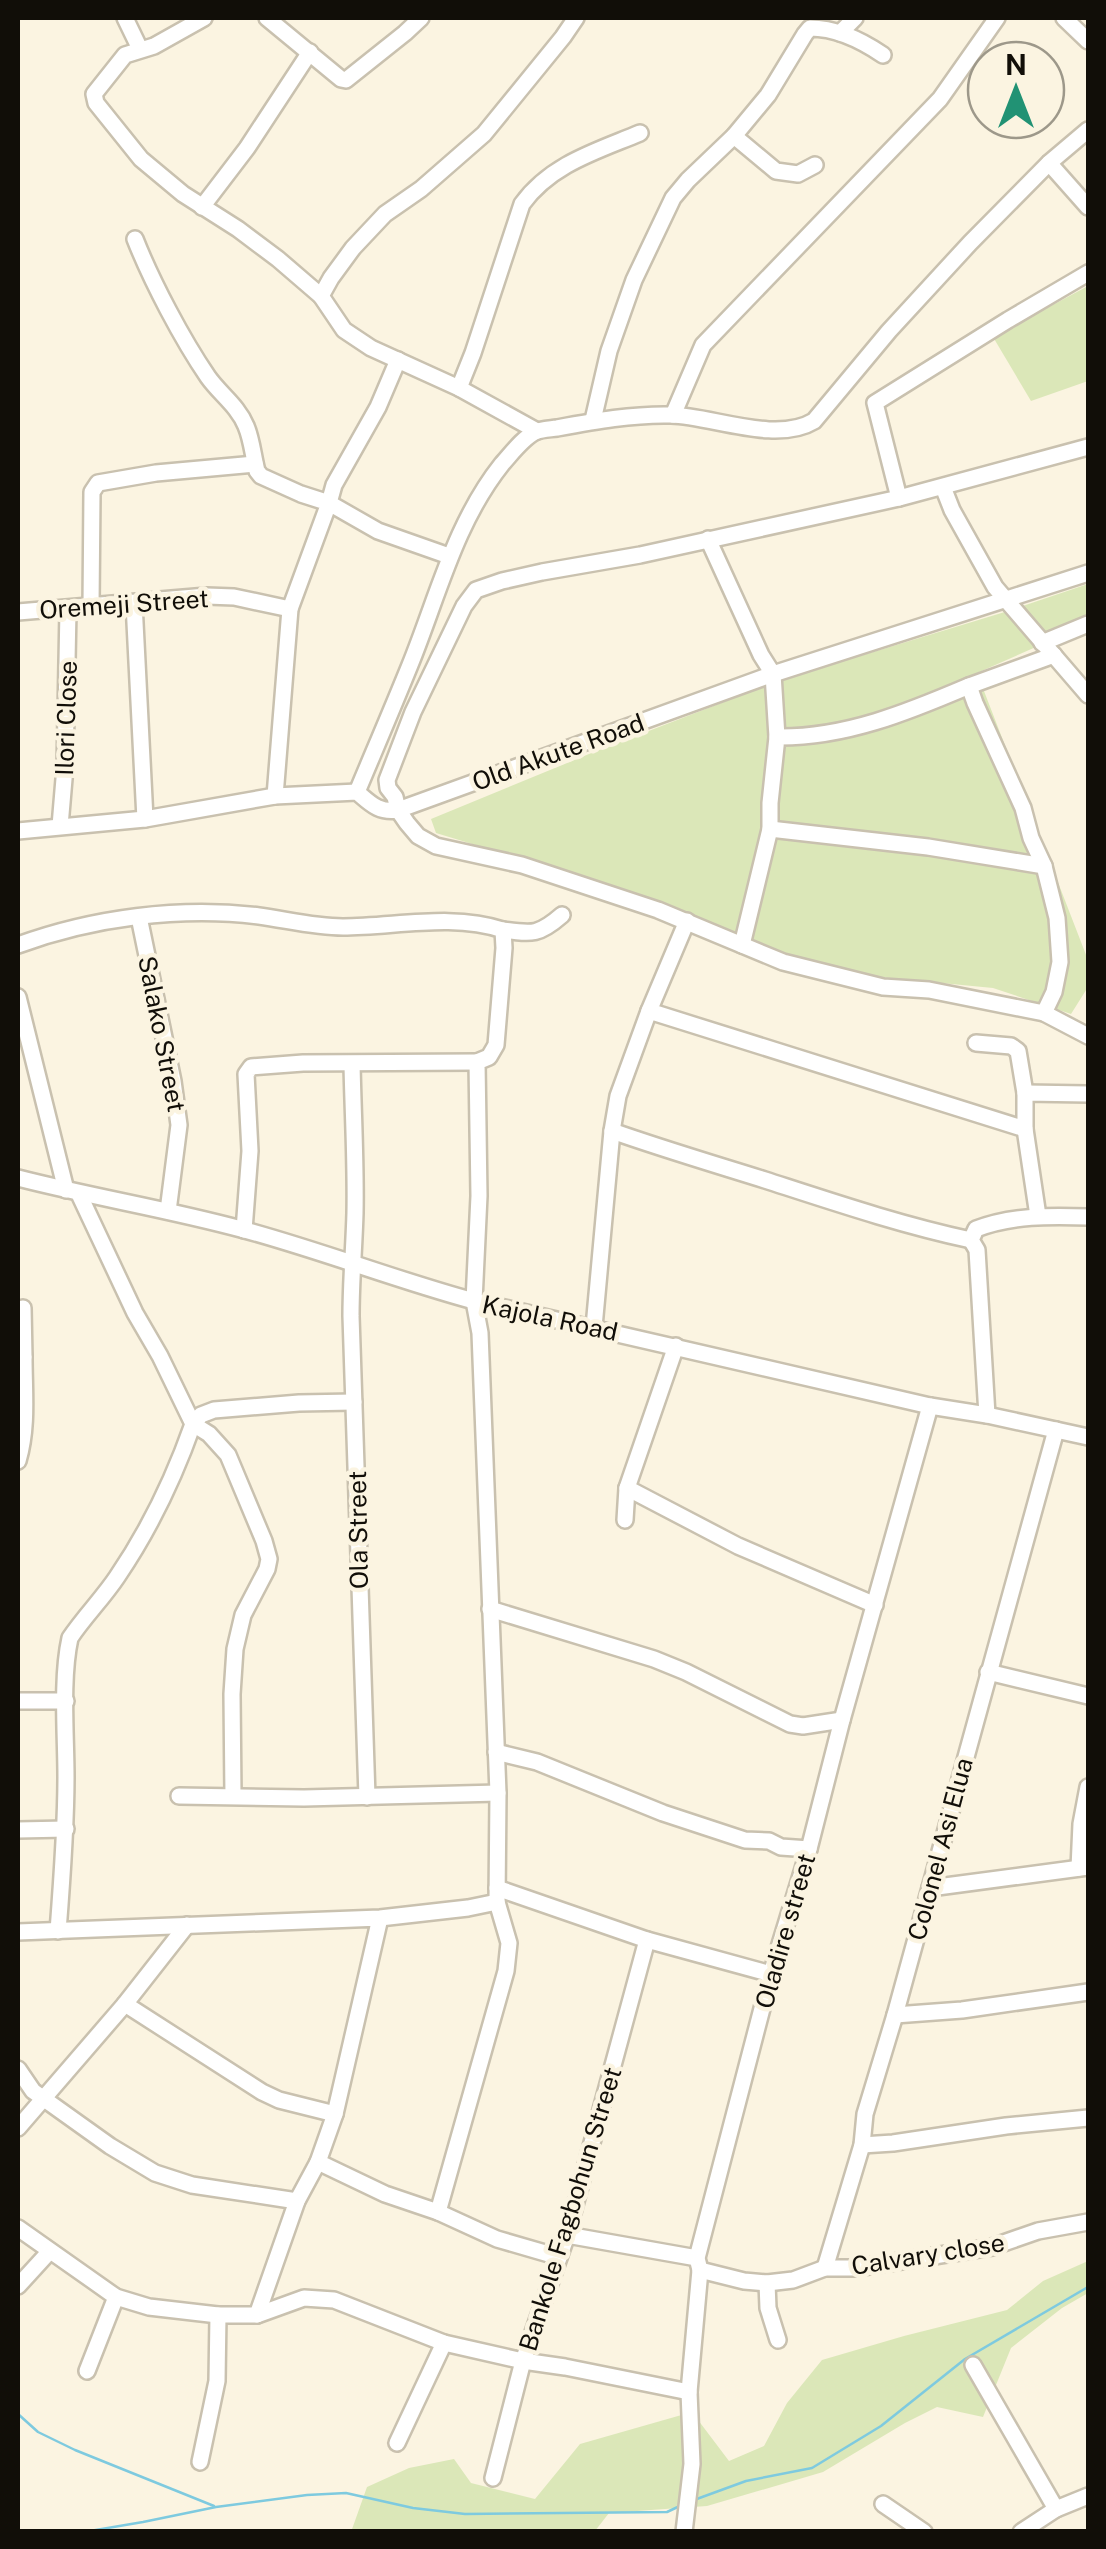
<svg xmlns="http://www.w3.org/2000/svg" width="1106" height="2549" viewBox="0 0 1106 2549" font-family="'Public Sans',sans-serif">
<rect width="100%" height="100%" fill="#fbf4e1"/>
<!-- green -->
<g fill="#dbe7b8">
<path d="M 1088,286 L 1088,381 L 1031,401 L 993,337 Z"/>
<path d="M 1088,584 L 1088,624 L 977,673 L 1088,960 L 1088,987 L 1071,1014 L 993,988 L 869,976 L 789,955 L 631,892 L 436,833 L 431,819 L 589,754 L 778,681 L 1008,611 Z"/>
<path d="M 1088,2261 L 1088,2293 L 1062,2308 L 1011,2348 L 983,2417 L 937,2407 L 905,2423 L 823,2472 L 707,2506 L 609,2513 L 595,2531 L 351,2532 L 367,2487 L 409,2468 L 454,2459 L 471,2483 L 535,2499 L 580,2444 L 692,2412 L 729,2461 L 764,2446 L 787,2403 L 822,2360 L 904,2336 L 1007,2310 L 1043,2281 Z"/>
</g>
<g fill="none" stroke-linecap="round" stroke-linejoin="round">
<!-- stream -->
<g stroke="#7ecadf" stroke-width="2.5">
<path d="M 18,2414 L 38,2432 L 75,2450 L 214,2506"/>
<path d="M 694,2500 L 746,2481 L 812,2468 L 881,2426 L 965,2359 L 1088,2287"/>
<path d="M 84,2532 L 143,2522 L 216,2507 L 307,2495 L 346,2493 L 413,2508 L 465,2514 L 667,2512 L 682,2505"/>
</g>
<!-- minor casing -->
<g stroke="#c9c1af" stroke-width="20">
<g id="minor">
<path d="M 125,18 L 140,49"/>
<path d="M 204,18 L 154,46 L 125,55 L 94,94 L 96,103 L 141,159 L 183,194 L 238,229 L 278,259 L 321,296"/>
<path d="M 267,18 L 341,79 L 346,80 L 405,33 L 421,18"/>
<path d="M 1064,18 L 1088,41"/>
<path d="M 840,33 L 855,18"/>
<path d="M 734,136 L 776,171 L 798,174 L 815,165"/>
<path d="M 1049,163 L 1088,207"/>
<path d="M 202,207 L 247,148 L 310,52"/>
<path d="M 135,239 C 152,282 182,339 208,377 C 220,394 238,406 246,426 C 252,440 253,456 257,471 L 261,476 L 301,494 L 329,503 L 290,609 L 275,796"/>
<path d="M 398,360 L 378,407 L 334,485 L 329,503 L 378,531 L 449,556"/>
<path d="M 459,388 L 473,353 L 522,204 C 551,164 597,151 640,133"/>
<path d="M 673,415 L 703,345 L 940,99 L 997,18"/>
<path d="M 593,420 L 609,351 L 634,280 L 673,198 L 688,180 L 734,136 L 768,95 L 805,34 L 810,28 C 837,28 861,40 883,55"/>
<path d="M 537,431 L 459,388 L 371,348 L 344,330 L 321,296 L 331,278 L 353,248 L 385,214 L 421,189 L 484,134 L 563,37 L 576,18"/>
<path d="M 1088,447 L 899,498 L 640,555 L 542,572 L 502,581 L 476,590 L 464,606 L 413,712 L 387,780 L 388,788 L 395,797 L 398,810 L 407,823 L 418,836 L 436,846 L 522,865 L 658,910 L 783,962 L 883,987 L 929,990 L 1044,1013 L 1088,1036"/>
<path d="M 943,487 L 952,510 L 995,587 L 1088,695"/>
<path d="M 899,498 L 875,403 L 1008,320 L 1088,273"/>
<path d="M 708,539 L 761,655 L 773,674 L 777,737"/>
<path d="M 134,603 L 145,819"/>
<path d="M 91,607 L 92,492 L 98,483 L 156,473 L 255,464"/>
<path d="M 18,612 L 207,596 L 234,597 L 290,609"/>
<path d="M 1042,643 L 1088,624"/>
<path d="M 357,792 C 375,749 393,707 410,665 C 438,596 455,523 502,464 C 512,453 522,439 535,432 C 541,429 550,429 557,428 C 595,421 633,414 671,415 C 712,416 776,444 814,421 L 889,331 L 970,243 L 1049,163 L 1088,130"/>
<path d="M 60,826 L 65,767 L 68,609"/>
<path d="M 770,829 L 928,847 L 1044,866"/>
<path d="M 18,831 L 145,819 L 275,796 L 357,792 C 371,804 379,813 398,810 L 773,674 L 1088,573"/>
<path d="M 139,917 L 173,1081 L 179,1125 L 168,1211"/>
<path d="M 503,930 C 533,934 539,935 562,915"/>
<path d="M 18,945 C 92,918 180,906 259,916 C 288,920 314,927 343,927 C 395,927 452,913 503,930 L 504,948 L 496,1045 L 489,1057 L 477,1062 L 479,1196 L 474,1301 L 480,1333 L 498,1793 L 497,1902"/>
<path d="M 742,945 L 770,829 L 770,803 L 777,737 C 845,738 908,712 969,686"/>
<path d="M 18,997 L 66,1190"/>
<path d="M 649,1011 L 1025,1129"/>
<path d="M 1044,1013 L 1054,992 L 1060,962 L 1057,918 L 1044,866 L 1031,838 L 1023,808 L 975,703 L 969,686 L 1054,655"/>
<path d="M 976,1043 L 1011,1046 L 1018,1051 L 1025,1093"/>
<path d="M 352,1064 C 353,1114 356,1164 355,1213 C 354,1248 351,1281 351,1316 L 367,1797"/>
<path d="M 612,1131 C 663,1149 714,1164 765,1180 C 833,1202 901,1225 971,1240"/>
<path d="M 18,1178 C 92,1197 167,1209 241,1229 C 320,1250 396,1280 474,1301 L 930,1406 L 987,1415 L 1088,1437"/>
<path d="M 1038,1216 L 1025,1129 L 1025,1093 L 1088,1094"/>
<path d="M 244,1230 L 250,1151 L 246,1074 L 251,1067 L 303,1063 L 477,1062"/>
<path d="M 23,1308 L 24,1357"/>
<path d="M 594,1327 L 612,1131 L 618,1096 L 649,1011 L 687,921"/>
<path d="M 18,1357 L 24,1357 C 24,1392 28,1427 18,1461"/>
<path d="M 987,1415 L 977,1250 L 971,1240 L 976,1229 C 1012,1215 1050,1216 1088,1217"/>
<path d="M 627,1488 L 738,1546 L 875,1605"/>
<path d="M 625,1520 L 627,1488 L 676,1346"/>
<path d="M 490,1609 L 654,1659 L 686,1672 L 790,1724 L 803,1726 L 842,1720"/>
<path d="M 988,1672 L 1088,1696"/>
<path d="M 18,1701 L 66,1701"/>
<path d="M 496,1752 L 537,1762 L 663,1813 L 745,1840 L 769,1841 L 781,1847 L 809,1849"/>
<path d="M 179,1796 L 304,1798 L 498,1793"/>
<path d="M 233,1796 L 232,1694 L 235,1649 L 243,1615 L 267,1569 L 269,1559 L 264,1541 L 228,1455 L 209,1434 L 193,1424 L 201,1415 L 214,1410 L 299,1403 L 354,1402"/>
<path d="M 18,1830 L 66,1829"/>
<path d="M 1079,1868 L 1081,1824 L 1088,1787"/>
<path d="M 497,1888 L 647,1940 L 771,1974"/>
<path d="M 930,1888 L 1088,1867"/>
<path d="M 187,1925 L 125,2004 L 262,2092 L 279,2100 L 335,2114"/>
<path d="M 58,1931 C 62,1880 66,1829 66,1777 C 66,1735 61,1679 70,1638 C 84,1617 103,1598 117,1577 C 149,1530 174,1478 193,1424 L 160,1356 L 135,1313 L 79,1194"/>
<path d="M 18,1932 L 380,1918 L 468,1908 L 497,1902 L 509,1943 L 506,1971 L 438,2212 L 385,2194 L 318,2162 L 335,2114 L 380,1918"/>
<path d="M 895,2015 L 962,2010 L 1088,1992"/>
<path d="M 18,2069 L 33,2091 L 110,2146 L 155,2173 L 192,2185 L 297,2201"/>
<path d="M 18,2128 L 125,2004"/>
<path d="M 862,2145 L 893,2143 L 1006,2126 L 1088,2118"/>
<path d="M 438,2212 L 497,2239 L 559,2257"/>
<path d="M 18,2228 L 116,2297 L 149,2307 L 218,2315 L 257,2315 L 304,2298 L 334,2300 L 444,2343 L 523,2361 L 565,2367 L 689,2392"/>
<path d="M 567,2235 L 697,2258"/>
<path d="M 825,2268 L 862,2145 L 865,2114 L 895,2015 L 1056,1430"/>
<path d="M 700,2270 L 744,2281 L 767,2283 L 793,2280 L 825,2268 L 856,2268 L 992,2247 L 1038,2231 L 1088,2222"/>
<path d="M 767,2283 L 768,2308 L 778,2340"/>
<path d="M 18,2286 L 50,2251"/>
<path d="M 257,2315 L 297,2201 L 318,2162"/>
<path d="M 973,2365 L 1056,2509"/>
<path d="M 87,2371 L 116,2297"/>
<path d="M 397,2443 L 444,2343"/>
<path d="M 200,2462 L 217,2381 L 218,2315"/>
<path d="M 493,2478 L 523,2361 L 567,2235 L 647,1940"/>
<path d="M 883,2504 L 924,2532"/>
<path d="M 684,2532 L 692,2464 L 689,2392 L 700,2270 L 697,2258 L 771,1974 L 809,1849 L 842,1720 L 930,1406"/>
<path d="M 1021,2532 L 1056,2509 L 1088,2496"/>
</g>
</g>
<!-- minor -->
<use href="#minor" stroke="#fff" stroke-width="15"/>
</g>
<g text-anchor="middle" stroke-width="9" stroke-linejoin="round" paint-order="stroke">
<!-- street labels -->
<g font-size="25" fill="#110e08" stroke="#fbf4e1">
<text transform="translate(124 604) rotate(-4)" y="9">Oremeji Street</text>
<text transform="translate(66 718) rotate(-88)" y="9">Ilori Close</text>
<text transform="translate(558 752) rotate(-20)" y="9">Old Akute Road</text>
<text transform="translate(162 1034) rotate(79)" y="9">Salako Street</text>
<text transform="translate(550 1318) rotate(12)" y="9">Kajola Road</text>
<text transform="translate(358 1530) rotate(-91)" y="9">Ola Street</text>
<text transform="translate(940 1849) rotate(-75)" y="9">Colonel Asi Elua</text>
<text transform="translate(785 1931) rotate(-74)" y="9">Oladire street</text>
<text transform="translate(570 2209) rotate(-73)" y="9">Bankole Fagbohun Street</text>
<text transform="translate(928 2254) rotate(-9)" y="9">Calvary close</text>
</g>
</g>
<!-- border -->
<rect width="1106" height="2549" fill="none" stroke="#110e08" stroke-width="40"/>
<!-- north arrow -->
<g transform="translate(1016 90)"><circle r="48" fill="#fbf4e1" stroke="#9d988a" stroke-width="2.5"/>
<path d="M0-8L18 38L0 25L-18 38Z" fill="#219274"/>
<text y="-15" font-size="28" font-weight="bold" text-anchor="middle" fill="#110e08">N</text>
</g>
</svg>
